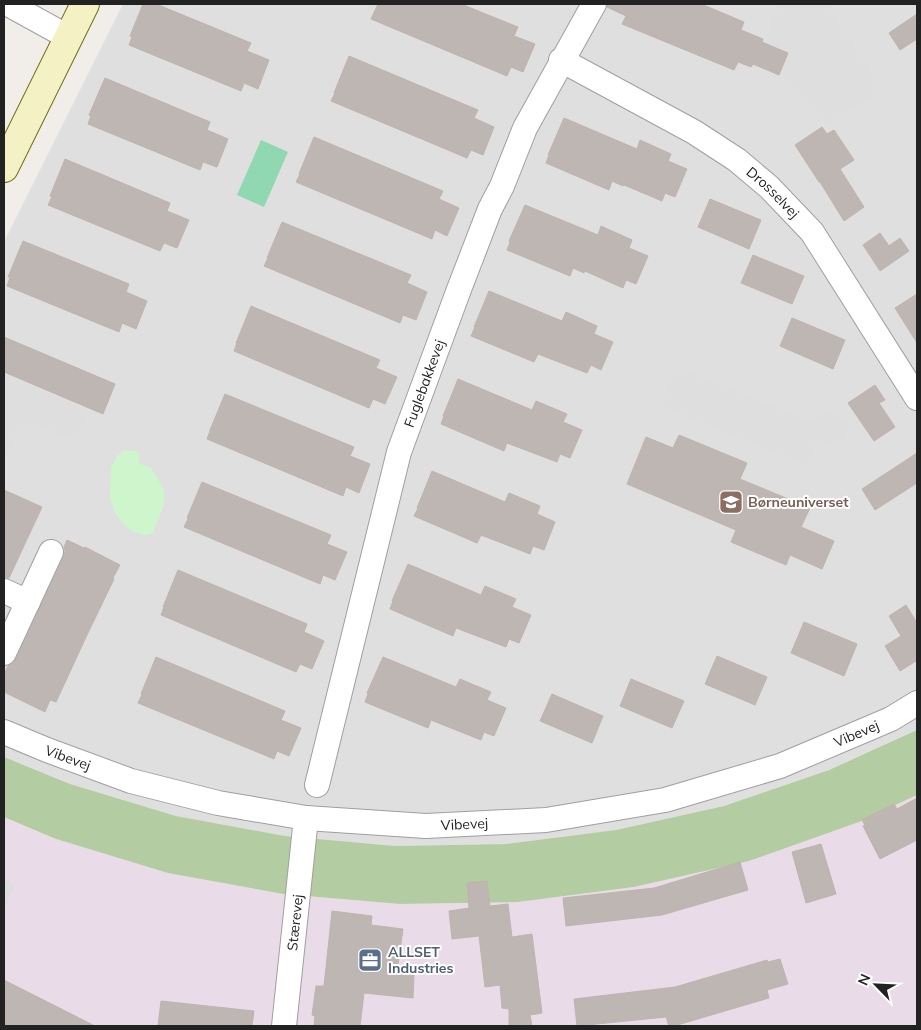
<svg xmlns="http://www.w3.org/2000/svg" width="921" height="1030" viewBox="0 0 921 1030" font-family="Mulish,sans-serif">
<rect width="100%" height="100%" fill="#f1ede9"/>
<!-- residential -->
<path fill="#dfdfdf" d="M 123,4 L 917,4 L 917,730 L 829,770 L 724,806 L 616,830 L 506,844 L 395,846 L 285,836 L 176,816 L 70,784 L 4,757 L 4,242 Z"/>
<!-- industrial -->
<path fill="#e9dce8" d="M 917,795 L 917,1026 L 4,1026 L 4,817 L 56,839 L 168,873 L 283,894 L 400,904 L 518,902 L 634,887 L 749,861 L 859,822 Z"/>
<!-- forest -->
<path fill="#b4cca2" d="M 917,730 L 917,795 L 859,822 L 749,861 L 634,887 L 518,902 L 400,904 L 283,894 L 168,873 L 56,839 L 4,817 L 4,757 L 70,784 L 176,816 L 285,836 L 395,846 L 506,844 L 616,830 L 724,806 L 829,770 Z"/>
<!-- park -->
<path fill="#cef5cc" d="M 125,450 L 135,451 L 140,454 L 138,463 L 151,468 L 164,490 L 164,505 L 153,533 L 145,535 L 133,532 L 122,523 L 114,511 L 110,497 L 111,467 L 117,456 Z"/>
<!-- pitch -->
<path fill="#8fd8b2" d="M 261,140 L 288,152 L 264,207 L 237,195 Z"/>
<!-- parking -->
<g fill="#dedede">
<path d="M 781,4 L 824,4 L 882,90 L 826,125 L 781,73 L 789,53 L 765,43 Z"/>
<path d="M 676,367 L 812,422 L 818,409 L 850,422 L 840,449 L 817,439 L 806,465 L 661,406 Z"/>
<path d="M 4,375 L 87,410 L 76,440 L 35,425 L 22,426 L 16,433 L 6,453 L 4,451 Z"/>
<path d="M 4,879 L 15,885 L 4,908 Z"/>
</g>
<!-- building -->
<g fill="#beb6b2" stroke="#c1b3ad">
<path d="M 143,4 L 156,4 L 251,43 L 247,51 L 269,60 L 258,89 L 244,83 L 241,91 L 129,45 L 132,37 L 130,36 Z"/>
<path d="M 378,4 L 461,4 L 518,27 L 514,36 L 535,44 L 523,72 L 511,67 L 507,76 L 371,19 Z"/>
<path d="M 608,4 L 701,4 L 744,22 L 741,30 L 763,39 L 762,42 L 788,53 L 779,75 L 753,64 L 751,67 L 738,62 L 734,70 L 622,24 L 626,16 L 607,7 Z"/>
<path d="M 917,14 L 917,39 L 900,50 L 889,33 Z"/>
<path d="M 349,56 L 478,110 L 474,118 L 494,127 L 483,155 L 471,150 L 467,158 L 331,101 L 335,93 L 334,93 Z"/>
<path d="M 105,78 L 210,122 L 207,130 L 228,139 L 217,167 L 203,162 L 200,170 L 88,124 L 91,116 L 89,115 Z"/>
<path d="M 564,118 L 637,149 L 640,140 L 671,154 L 668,161 L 687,169 L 675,197 L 665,193 L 662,201 L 624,185 L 623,186 L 612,181 L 609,190 L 546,163 L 549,155 L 548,155 Z"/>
<path d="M 822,127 L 827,134 L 834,130 L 854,160 L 840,169 L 864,207 L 844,221 L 820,182 L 819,182 L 795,145 Z"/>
<path d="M 314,137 L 443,191 L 439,199 L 459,208 L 447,236 L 435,230 L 432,239 L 296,182 L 300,174 L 299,174 Z"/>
<path d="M 65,159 L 170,203 L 167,211 L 189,220 L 177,248 L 164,243 L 160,251 L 48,205 L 52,197 L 50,196 Z"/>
<path d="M 710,199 L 761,220 L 749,249 L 698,227 Z"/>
<path d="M 525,205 L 598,235 L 601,226 L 632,240 L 629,248 L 648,256 L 636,284 L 626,280 L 623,288 L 585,271 L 584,273 L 573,268 L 570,276 L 507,250 L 510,242 L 509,241 Z"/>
<path d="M 282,222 L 411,275 L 407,283 L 427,292 L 416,320 L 403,315 L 400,323 L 264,266 L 268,258 L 267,258 Z"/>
<path d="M 880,233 L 889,246 L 900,238 L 909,251 L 880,271 L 863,245 Z"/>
<path d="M 23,241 L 129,284 L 126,292 L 147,301 L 136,329 L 122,323 L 119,332 L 7,286 L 10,277 L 8,277 Z"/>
<path d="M 753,255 L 804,276 L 792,304 L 741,283 Z"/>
<path d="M 489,291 L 562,321 L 566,312 L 597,326 L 594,334 L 613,342 L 601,370 L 591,365 L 587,373 L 538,354 L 534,362 L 471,336 L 475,327 L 474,327 Z"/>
<path d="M 917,294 L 917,343 L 895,308 Z"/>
<path d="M 251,306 L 380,360 L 376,368 L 397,377 L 385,404 L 373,399 L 369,408 L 234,351 L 237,343 L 236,343 Z"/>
<path d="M 792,318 L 845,340 L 833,369 L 780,346 Z"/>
<path d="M 4,337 L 115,384 L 103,414 L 4,372 Z"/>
<path d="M 458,379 L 532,410 L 536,401 L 567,414 L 563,422 L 582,430 L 570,458 L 560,454 L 557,462 L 507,443 L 504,451 L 441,424 L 444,416 L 443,416 Z"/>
<path d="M 875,385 L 885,400 L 879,403 L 895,427 L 874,441 L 848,403 Z"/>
<path d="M 225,394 L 354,447 L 350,456 L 370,464 L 359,493 L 346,487 L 343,496 L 207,439 L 210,431 L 210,430 Z"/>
<path d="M 679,435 L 747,463 L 740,479 L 810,508 L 801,527 L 834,541 L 822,569 L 790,555 L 786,565 L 731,542 L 736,530 L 627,484 L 646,437 L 673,448 Z"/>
<path d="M 917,453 L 917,483 L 875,510 L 862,489 Z"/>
<path d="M 432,471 L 505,502 L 509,493 L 540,506 L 537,514 L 555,522 L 544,550 L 533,546 L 530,554 L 481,535 L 477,543 L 414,516 L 418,508 L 417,508 Z"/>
<path d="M 202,482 L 331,535 L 327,544 L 347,552 L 335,580 L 323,575 L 320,584 L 184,527 L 188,519 L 187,518 Z"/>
<path d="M 4,490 L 42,507 L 9,578 L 4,577 Z"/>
<path d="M 67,540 L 84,548 L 85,547 L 120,565 L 113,578 L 114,579 L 86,637 L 56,702 L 50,700 L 45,712 L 4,692 L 4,674 L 8,666 L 12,664 L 16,659 L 63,558 L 65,551 L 64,547 Z"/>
<path d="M 408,564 L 481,595 L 485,586 L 516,599 L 512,607 L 531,615 L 519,643 L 509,639 L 506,647 L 456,628 L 453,636 L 390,609 L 393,601 L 392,601 Z"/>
<path d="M 178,570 L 307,624 L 304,632 L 324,641 L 312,669 L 300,664 L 296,672 L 161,615 L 164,607 L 163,607 Z"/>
<path d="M 906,605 L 917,623 L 917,663 L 916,661 L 900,671 L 885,646 L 901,636 L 889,616 Z"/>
<path d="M 804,622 L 857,644 L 844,676 L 791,653 Z"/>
<path d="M 717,656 L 767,677 L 755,705 L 705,684 Z"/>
<path d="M 156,657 L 285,711 L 281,720 L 301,728 L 289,756 L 277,751 L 274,759 L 138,703 L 142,694 L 141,694 Z"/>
<path d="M 383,657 L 456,687 L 460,679 L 491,692 L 487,700 L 506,708 L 494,736 L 484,732 L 481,740 L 431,720 L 428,728 L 365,702 L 368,694 L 367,693 Z"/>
<path d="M 631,679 L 684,701 L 672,728 L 620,706 Z"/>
<path d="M 552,694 L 603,716 L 592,743 L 540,721 Z"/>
<path d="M 917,798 L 917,840 L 880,859 L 863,826 L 865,825 L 862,820 L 894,804 L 897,809 Z"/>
<path d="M 821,844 L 836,894 L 806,903 L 792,852 Z"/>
<path d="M 740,862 L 748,890 L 662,915 L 566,926 L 563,898 L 654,888 Z"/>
<path d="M 487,881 L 490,906 L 508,904 L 512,937 L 532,934 L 542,1013 L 530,1015 L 532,1026 L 509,1026 L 509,1009 L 502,1008 L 500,985 L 485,987 L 479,936 L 452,939 L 449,911 L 469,908 L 467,883 Z"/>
<path d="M 332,911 L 372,916 L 371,925 L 403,929 L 397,973 L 414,975 L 413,998 L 364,993 L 360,1026 L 314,1026 L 315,1016 L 312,1015 L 316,986 L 324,986 Z"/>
<path d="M 780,959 L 788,984 L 767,990 L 769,998 L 674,1026 L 669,1026 L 666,1017 L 577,1026 L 574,999 L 675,987 L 767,960 L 768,962 Z"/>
<path d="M 4,980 L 95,1026 L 4,1026 Z"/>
<path d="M 161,1001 L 254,1011 L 252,1026 L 158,1026 Z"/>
</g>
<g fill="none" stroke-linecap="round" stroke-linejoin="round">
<!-- street casing -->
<g stroke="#9f9f9f" stroke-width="26">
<g id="street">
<path d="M 8,4 L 68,37"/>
<path id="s1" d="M 561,60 L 694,132 L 737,160 L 769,187 L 812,232 L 917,398"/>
<path d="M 4,591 L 28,602"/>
<path d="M 4,653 L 51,552"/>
<path id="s2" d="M 4,732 L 47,750 L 131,781 L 218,803 L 306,818 L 426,826 L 546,820 L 665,800 L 780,766 L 891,719 L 917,703"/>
<path id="s3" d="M 317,785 L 399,452 L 458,292 L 490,209 L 502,186 L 525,128 L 594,4"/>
<path id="s4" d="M 284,1026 L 306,818"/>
</g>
</g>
<!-- secondary casing -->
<g stroke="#716f10" stroke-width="30">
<path id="secondary" d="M 4,168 L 85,4"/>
</g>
<!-- street -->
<use href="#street" stroke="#fff" stroke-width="24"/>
<!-- secondary -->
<use href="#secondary" stroke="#f4f1c4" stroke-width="28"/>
</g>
<!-- icons -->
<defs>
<g id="school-square" transform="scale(1.25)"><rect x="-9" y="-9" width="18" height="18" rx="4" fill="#8d6e63" stroke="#fff"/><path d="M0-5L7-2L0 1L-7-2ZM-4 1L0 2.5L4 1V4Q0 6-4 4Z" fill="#fff"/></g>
<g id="office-square" transform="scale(1.25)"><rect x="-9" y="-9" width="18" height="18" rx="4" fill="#5c6f8a" stroke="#fff"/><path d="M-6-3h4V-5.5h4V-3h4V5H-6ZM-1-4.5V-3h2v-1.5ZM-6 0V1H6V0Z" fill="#fff"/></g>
</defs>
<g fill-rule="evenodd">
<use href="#school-square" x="731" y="502"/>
<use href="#office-square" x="370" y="960"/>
</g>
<g text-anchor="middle" stroke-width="4" stroke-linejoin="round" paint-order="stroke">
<!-- street labels -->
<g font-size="14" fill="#222" stroke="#fff">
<text dy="5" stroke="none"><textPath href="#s1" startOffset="251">Drosselvej</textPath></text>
<text dy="5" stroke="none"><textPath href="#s3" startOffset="416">Fuglebakkevej</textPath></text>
<text dy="5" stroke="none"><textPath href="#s2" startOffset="879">Vibevej</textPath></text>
<text dy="5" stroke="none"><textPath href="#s2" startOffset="69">Vibevej</textPath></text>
<text dy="5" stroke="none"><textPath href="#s2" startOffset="474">Vibevej</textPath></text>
<text dy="5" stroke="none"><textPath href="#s4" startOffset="104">Stærevej</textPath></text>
</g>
<!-- education labels -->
<g font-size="14" font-weight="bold" fill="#785e54" stroke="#fff" text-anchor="start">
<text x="748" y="507">Børneuniverset</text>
</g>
<!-- service labels -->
<g font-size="14" font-weight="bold" fill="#4e5e75" stroke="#fff" text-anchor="start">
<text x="388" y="957">ALLSET<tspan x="388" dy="16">Industries</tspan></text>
</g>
</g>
<!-- border -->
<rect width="921" height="1030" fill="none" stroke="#222222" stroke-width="10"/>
<!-- north arrow -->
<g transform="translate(876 985) rotate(294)" stroke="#ffffff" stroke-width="4" paint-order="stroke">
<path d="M0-4L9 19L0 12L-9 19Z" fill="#222222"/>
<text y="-8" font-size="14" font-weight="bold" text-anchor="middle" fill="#222222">N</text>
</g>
</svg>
